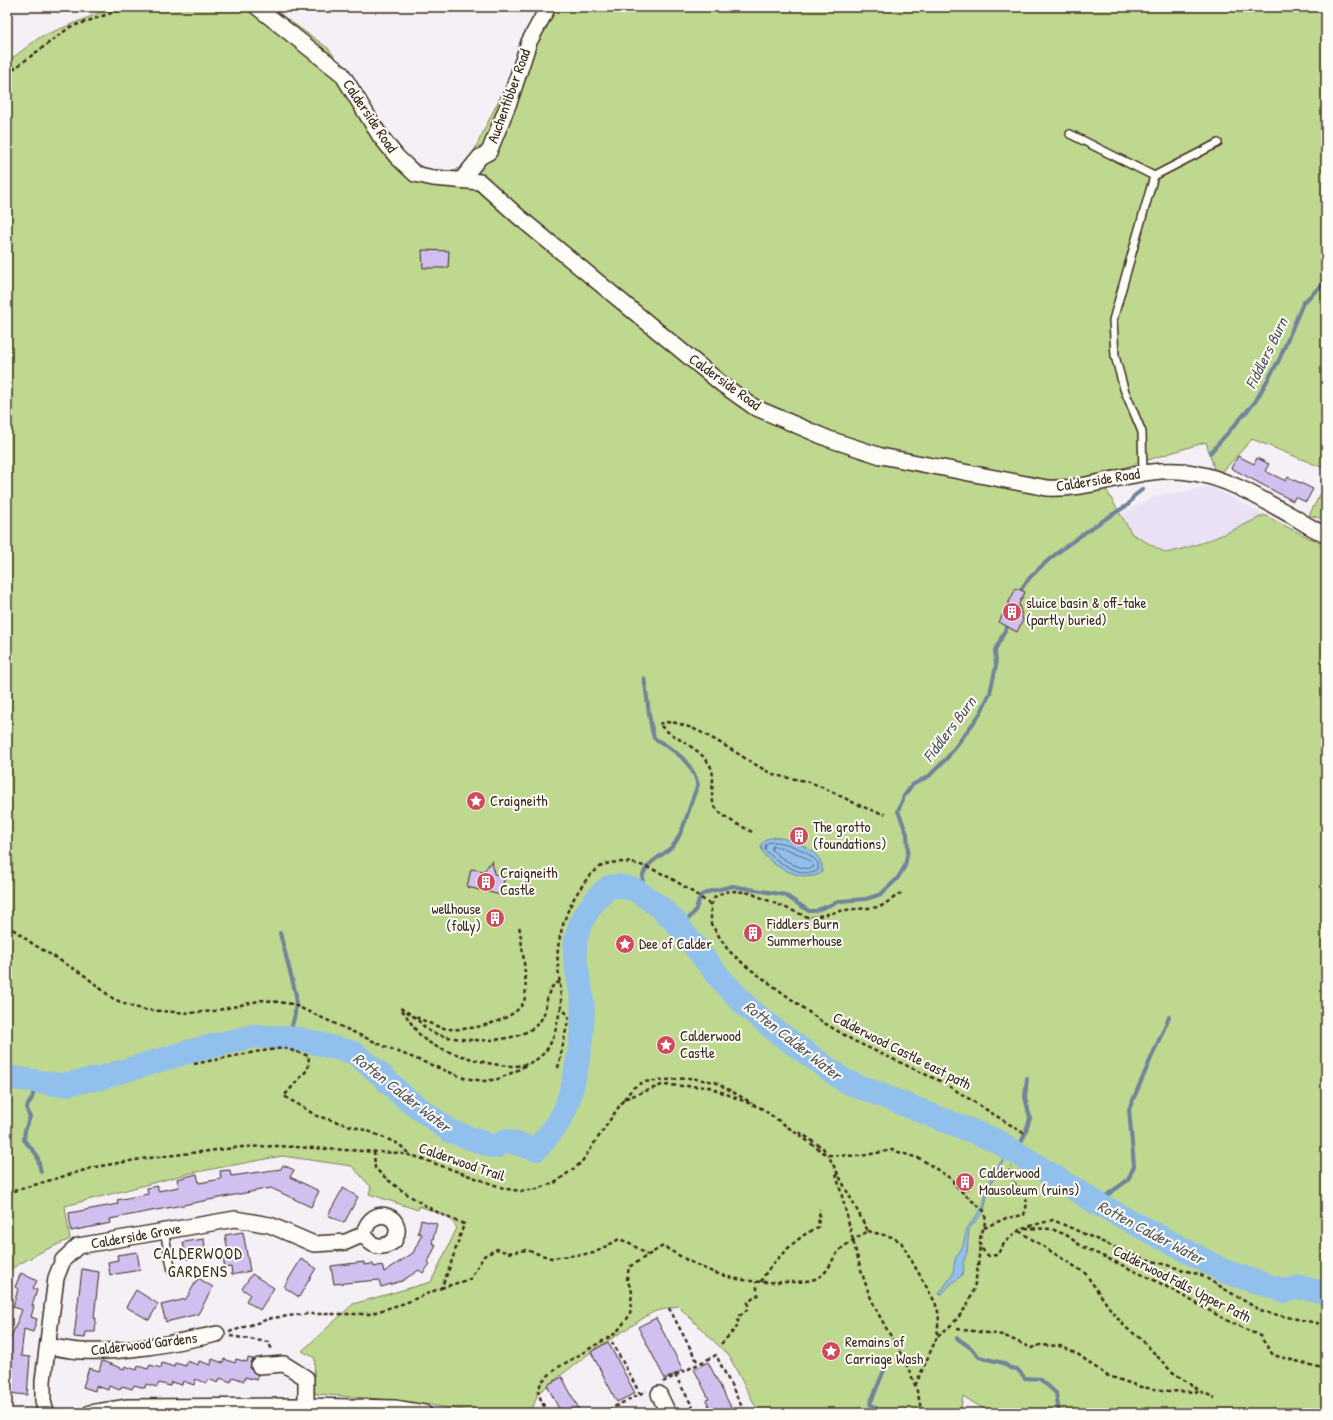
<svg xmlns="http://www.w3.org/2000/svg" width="1333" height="1420" viewBox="0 0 1333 1420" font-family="'Patrick Hand',sans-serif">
<rect width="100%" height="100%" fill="#f4f0f6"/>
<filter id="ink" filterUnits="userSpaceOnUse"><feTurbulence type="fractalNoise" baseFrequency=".025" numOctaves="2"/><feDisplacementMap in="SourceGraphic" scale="8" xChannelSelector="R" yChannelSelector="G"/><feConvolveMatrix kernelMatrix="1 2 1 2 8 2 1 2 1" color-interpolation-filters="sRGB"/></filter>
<g filter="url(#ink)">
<!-- built -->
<path fill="#eae1f4" d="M 1212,487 L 1264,515 L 1240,528 L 1185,549 L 1166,553 L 1132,534 L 1121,514 L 1138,505 L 1160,495 Z"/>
<!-- green -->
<g fill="#bfd88f" stroke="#7d8156">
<path d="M 114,7 L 270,7 L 328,48 L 406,156 L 425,169 L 455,171 L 470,159 L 544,7 L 1326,7 L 1326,469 L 1252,439 L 1217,478 L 1206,442 L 1061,487 L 1101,481 L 1132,534 L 1166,553 C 1200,546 1233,531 1264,515 L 1309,538 L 1326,544 L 1326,1413 L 990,1413 L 963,1396 L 960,1413 L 759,1413 L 729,1356 L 678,1306 L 653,1312 L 591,1352 L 538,1393 L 531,1413 L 480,1413 L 406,1401 L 316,1394 L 313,1388 L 315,1358 L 302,1351 L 353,1304 L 431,1282 L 457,1228 L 449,1217 L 419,1206 L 418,1210 L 369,1194 L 371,1187 L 352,1166 L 282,1156 L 191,1173 L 65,1206 L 70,1239 L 41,1252 L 7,1271 L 7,62 L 40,37 Z"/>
<path d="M 1326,484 L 1326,520 L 1309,515 Z"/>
</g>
<!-- water -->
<g fill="#91c0ec" stroke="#6f849a">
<path d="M 776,837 C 792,840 826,851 822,872 C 808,886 759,863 761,844 L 766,839 Z"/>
<path d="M 1009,1148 L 1010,1149 L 989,1187 L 984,1211 L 969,1229 L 967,1253 L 963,1263 L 964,1269 L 961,1276 L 951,1284 L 941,1295 L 939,1294 L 953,1274 L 955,1259 L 963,1246 L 967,1228 L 983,1207 L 987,1185 Z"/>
</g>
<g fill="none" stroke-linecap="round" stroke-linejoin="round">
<!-- shore -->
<g stroke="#5d6670" stroke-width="1">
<path d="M 771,842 C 786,841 808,851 818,863 L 818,870 C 806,881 774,860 765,850 L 766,844 Z"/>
<path d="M 773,846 C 783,847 811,857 814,867 C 803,873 780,858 772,850 Z"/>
</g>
<!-- stream -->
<g stroke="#6f849a" stroke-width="4">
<path d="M 1210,453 L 1255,402 L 1279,360 L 1303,303 L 1326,281"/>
<path d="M 1019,594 C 1029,567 1101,521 1128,505 L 1134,496 L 1143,489"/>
<path d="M 642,894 C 643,888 642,881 643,875 C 647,860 667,855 675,843 C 687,825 689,804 698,785 C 692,761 674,750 654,738 C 648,718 648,698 644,678"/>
<path d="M 682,927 L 695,911 L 701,895 L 711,891 L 733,886 L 785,895 L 809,911 L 815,911 L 840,901 L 866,899 L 881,894 L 897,879 L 905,866 L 908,850 L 907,834 L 898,811 L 904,796 L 912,785 L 929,776 L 947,758 L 980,714 L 990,693 L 996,666 L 995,650 L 1009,623"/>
<path d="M 280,933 L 296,995 L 295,1014 L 289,1038"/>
<path d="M 31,1081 C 32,1085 34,1091 33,1095 C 30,1106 23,1104 30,1117 L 25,1130 L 24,1140 L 37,1155 L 41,1172"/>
<path d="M 1016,1153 L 1025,1134 L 1030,1118 L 1025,1097 L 1027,1078"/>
<path d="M 1100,1205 L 1107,1195 L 1128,1180 L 1134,1166 L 1129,1109 L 1169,1017"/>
<path d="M 957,1338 L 971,1348 L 979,1357 L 1003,1363 L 1010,1368 L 1017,1369 L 1025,1378 L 1040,1379 L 1056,1393 L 1059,1413"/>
<path d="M 877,1413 L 875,1407 L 870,1404 L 885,1368"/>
</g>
<!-- river -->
<path stroke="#91c0ec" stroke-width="24" d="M 7,1077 L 61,1085 L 100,1078 L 184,1053 L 253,1036 L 300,1039 L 354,1053 L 381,1075 L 404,1097 L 450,1131 L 495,1147 L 506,1141 L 536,1149 C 548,1136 560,1124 566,1107 C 576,1079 585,1029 582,1000 C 581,983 574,965 575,949 C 576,924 591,902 609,887 L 617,886 L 634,889 L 660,907 L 677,924 L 719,977 L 746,1006 L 776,1031 L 845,1081 L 997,1141 L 1100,1205 L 1226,1272 L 1285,1291 L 1300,1287 L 1326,1294"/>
</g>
<!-- building -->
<g fill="#d1bff0" stroke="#3b2a1e">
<path d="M 422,250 L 449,251 L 448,268 L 423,268 Z"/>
<path d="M 1238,456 L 1254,464 L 1257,458 L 1269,464 L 1265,471 L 1286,481 L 1288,477 L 1313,489 L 1306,502 L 1295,497 L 1293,501 L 1231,468 Z"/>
<path d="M 1016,588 L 1025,592 L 1019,604 L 1023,620 L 1017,632 L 999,622 Z"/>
<path d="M 492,860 L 494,874 L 505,876 L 501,895 L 467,887 L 471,869 L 484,871 Z"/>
<path d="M 283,1165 L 294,1170 L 290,1177 L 319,1191 L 311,1207 L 271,1188 L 110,1219 L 111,1223 L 71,1231 L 69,1213 L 118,1204 L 117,1200 L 148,1194 L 147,1188 L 158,1186 L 158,1191 L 179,1187 L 177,1179 L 197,1174 L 199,1183 L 221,1179 L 220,1171 L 230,1170 L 231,1176 L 281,1169 Z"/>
<path d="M 961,1174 L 973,1179 L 968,1190 L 957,1184 Z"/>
<path d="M 343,1188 L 358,1197 L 344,1223 L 328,1215 Z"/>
<path d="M 421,1220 L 437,1224 L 432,1243 L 436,1245 L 428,1262 L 430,1264 L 423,1273 L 419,1270 L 402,1281 L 381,1287 L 379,1280 L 334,1284 L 331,1266 L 364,1262 L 364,1265 L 373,1264 L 374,1267 L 382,1265 L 384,1272 L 413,1253 L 422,1234 L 418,1233 Z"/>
<path d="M 243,1232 L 250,1271 L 232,1275 L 231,1267 L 225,1268 L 223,1258 L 229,1257 L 225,1235 Z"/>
<path d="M 204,1239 L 206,1256 L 186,1259 L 183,1242 Z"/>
<path d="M 137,1252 L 140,1270 L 110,1275 L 108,1262 L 118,1260 L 117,1255 Z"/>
<path d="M 301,1259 L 316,1268 L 299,1297 L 284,1287 Z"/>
<path d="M 82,1269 L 99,1272 L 94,1318 L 96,1318 L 95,1332 L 86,1332 L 85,1338 L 74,1337 Z"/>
<path d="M 21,1273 L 37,1281 L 33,1288 L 37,1290 L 32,1306 L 34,1306 L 31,1317 L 37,1319 L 33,1332 L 24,1329 L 21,1356 L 30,1357 L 27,1395 L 8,1393 L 11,1355 L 7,1354 L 7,1340 L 10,1340 L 22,1310 L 13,1307 L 18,1289 L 15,1287 Z"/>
<path d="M 252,1274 L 274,1288 L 260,1310 L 246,1301 L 250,1294 L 242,1289 Z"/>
<path d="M 198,1278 L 213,1287 L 198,1314 L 166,1322 L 161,1305 L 186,1299 Z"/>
<path d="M 136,1290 L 158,1304 L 149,1320 L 126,1307 Z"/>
<path d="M 656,1318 L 683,1370 L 665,1379 L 638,1327 Z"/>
<path d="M 608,1342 L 635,1393 L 617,1402 L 591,1352 Z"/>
<path d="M 248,1358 L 253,1359 L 250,1367 L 252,1371 L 258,1375 L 256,1380 L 245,1377 L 244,1381 L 233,1377 L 231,1382 L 220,1378 L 218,1383 L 208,1379 L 206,1383 L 196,1379 L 194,1385 L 183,1381 L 182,1385 L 171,1382 L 170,1386 L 159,1383 L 157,1387 L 146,1384 L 145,1388 L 134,1385 L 132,1389 L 122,1386 L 120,1390 L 109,1386 L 108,1390 L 96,1386 L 95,1391 L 83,1387 L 89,1368 L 99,1371 L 102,1361 L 124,1369 L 125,1366 L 137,1370 L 138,1366 L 148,1369 L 150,1365 L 161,1368 L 162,1363 L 174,1367 L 175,1363 L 186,1366 L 187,1361 L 198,1365 L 199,1361 L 211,1365 L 212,1359 L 223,1363 L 224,1359 L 235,1363 L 236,1359 L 247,1362 Z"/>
<path d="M 708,1362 L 734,1413 L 712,1413 L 706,1400 L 709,1399 L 694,1369 Z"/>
<path d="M 562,1377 L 581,1413 L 561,1413 L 547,1385 Z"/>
</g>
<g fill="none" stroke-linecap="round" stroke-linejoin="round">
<!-- service casing -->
<g stroke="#3b2a1e" stroke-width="10">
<g id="service">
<path d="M 1070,134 L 1154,176"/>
<path d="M 1143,472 L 1142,432 L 1124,389 L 1115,356 L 1113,320 L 1154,176 L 1218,143"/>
<path d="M 164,1231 L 172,1271"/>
</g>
</g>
<!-- minor casing -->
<g stroke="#3b2a1e" stroke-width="18">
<g id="minor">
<path d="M 257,7 L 342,74 L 380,136 L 397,157 L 415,174 L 433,178 L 480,182 L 519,217 L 723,385 L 754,407 L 829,439 L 881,456 L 1047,488 C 1097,491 1141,463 1194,473 C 1230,479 1263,500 1294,517 C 1304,523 1315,531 1326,534"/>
<path d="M 462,179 L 480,157 L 489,152 L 510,100 L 529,42 L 548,7"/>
<path d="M 48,1346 C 59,1348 71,1351 82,1351 C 127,1353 173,1343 217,1334"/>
<path d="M 259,1366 L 284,1364 L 306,1378 L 306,1406 L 395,1408 L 424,1413"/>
<path d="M 659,1394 L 668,1413"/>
<path d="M 46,1413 L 43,1401 L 43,1381 L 56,1278 L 63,1260 L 78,1246 L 235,1219 L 270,1225 L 314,1244 L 346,1242 L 364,1234 C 371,1202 408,1216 394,1241 C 381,1250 371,1247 364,1234"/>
<path d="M 90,1413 L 128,1407 L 306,1406"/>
</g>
</g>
<!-- path -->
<g stroke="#3b2a1e" stroke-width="2.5" stroke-dasharray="4 3" stroke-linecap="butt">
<path d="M 7,74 L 70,27 L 129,7"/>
<path d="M 752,832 C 740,825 724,819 716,808 C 706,794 720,776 707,761 C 694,744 673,739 659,724 C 684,712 746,762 771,773 C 784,779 797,778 809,782 C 835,791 858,808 885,814"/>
<path d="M 901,893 L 880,907 L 845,910 L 810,918 L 750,893 L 735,891 L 724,892 L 715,897 L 711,905 L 711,924 L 728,950 L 746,966 L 821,1021 L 854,1041 L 944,1083 L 1025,1134"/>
<path d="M 7,925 L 33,944 L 84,975 L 112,998 L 127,1005 L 145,1010 L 191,1013 L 214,1011 L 263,1000 L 292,1004 L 386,1047 L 464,1078 L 484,1081 L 498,1079 L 516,1071 L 528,1064"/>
<path d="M 560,982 C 544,987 549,1005 542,1018 C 526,1047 458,1043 431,1032 C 424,1028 420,1021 413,1016 C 409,1013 404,1010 400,1008 C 409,1018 414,1030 424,1039 C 437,1049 456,1054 472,1059 C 505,1068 540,1075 554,1035 C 557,1026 558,1017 561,1008"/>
<path d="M 416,1017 C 427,1022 438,1028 450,1029 C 469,1031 516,1021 524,1001 C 529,988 521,940 519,925"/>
<path d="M 194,1064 L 255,1052 L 284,1048 L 309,1056 L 308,1069 L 284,1096 L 317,1116 L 368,1131 L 399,1144 L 410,1155"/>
<path d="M 558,1068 L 569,1016 L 561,1008 C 562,988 556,967 558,948 C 561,926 569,903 582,886 C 588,877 595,868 606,864 C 642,854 684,886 711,905"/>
<path d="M 624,1099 L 633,1088 L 643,1082 L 690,1078 L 715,1082 L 752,1103"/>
<path d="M 799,1132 L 823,1148 L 826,1153"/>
<path d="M 836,1174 C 847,1212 854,1251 867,1288 C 881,1329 918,1368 921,1413"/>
<path d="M 7,1193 L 95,1167 L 141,1159 L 242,1147 L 278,1146 L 397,1153 L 414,1156 L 506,1189 L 521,1191 L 537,1189 L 556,1182 L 581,1163 L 624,1099 L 662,1085 L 709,1087 L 761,1108 L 827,1155 L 861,1156 L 892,1150 L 921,1159 L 953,1180 L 954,1185 L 984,1211 C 991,1229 968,1240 989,1256 L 997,1255 L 1005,1242 L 1022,1228 L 1053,1220 L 1132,1255 L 1201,1275 L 1263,1312 L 1326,1325"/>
<path d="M 984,1228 L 1006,1218 L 1024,1215 L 1027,1204 L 1025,1193 L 1013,1182 L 1008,1173 L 1011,1167"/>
<path d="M 1025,1228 L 1052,1229 L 1068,1236 L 1081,1246 L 1158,1282 L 1230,1322 L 1260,1336 L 1273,1355 L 1326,1369"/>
<path d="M 868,1231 L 892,1237 L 901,1242 L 935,1302 L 939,1315 L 937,1337 L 915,1386"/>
<path d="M 1019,1231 L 1085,1273 L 1111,1310 L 1125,1327 L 1141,1339 L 1171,1371 L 1202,1392 L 1215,1398"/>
<path d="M 761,1282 C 767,1267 790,1245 804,1235 C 808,1232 814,1230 818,1227 L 820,1209"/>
<path d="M 441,1288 L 470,1279 L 484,1256 L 497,1249 L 508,1253 L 526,1250 L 551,1258 L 594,1253 L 619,1239 L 630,1243 L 647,1255"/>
<path d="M 669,1308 L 698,1363"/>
<path d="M 957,1329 L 1003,1335 L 1031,1348 L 1040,1345 L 1060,1346 L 1079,1355 L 1106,1375 L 1141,1387 L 1169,1391 L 1201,1392"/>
<path d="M 229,1332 L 272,1318 L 305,1314 L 369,1314 L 405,1303 L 441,1288 L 448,1272 L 464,1224 C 437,1215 394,1188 375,1168 L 374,1151"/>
<path d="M 230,1336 L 268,1342 L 273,1351"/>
<path d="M 938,1336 C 974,1308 976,1289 980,1245"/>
<path d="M 612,1342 L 640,1394"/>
<path d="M 721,1344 L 737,1327 L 739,1316 L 748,1309 L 748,1302 L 758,1295 L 756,1282"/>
<path d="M 675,1375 L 696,1413"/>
<path d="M 663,1382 L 716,1355 L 745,1413"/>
<path d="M 547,1413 L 538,1393 L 541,1382 L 557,1368 L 616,1333 L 630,1315 L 632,1292 L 627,1279 L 629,1267 L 663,1246 C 707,1273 733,1284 787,1282 C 796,1282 809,1282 817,1278 C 831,1271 830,1260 840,1250 C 847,1243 859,1237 868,1231 L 828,1155"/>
<path d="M 602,1413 L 646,1391"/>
</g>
<!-- service -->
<use href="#service" stroke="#fdfcf7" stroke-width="7"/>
<!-- minor -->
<use href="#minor" stroke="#fdfcf7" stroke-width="15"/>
</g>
</g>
<!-- icons -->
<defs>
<g id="building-disc" transform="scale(1)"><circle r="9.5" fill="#d1495b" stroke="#fdfcf7"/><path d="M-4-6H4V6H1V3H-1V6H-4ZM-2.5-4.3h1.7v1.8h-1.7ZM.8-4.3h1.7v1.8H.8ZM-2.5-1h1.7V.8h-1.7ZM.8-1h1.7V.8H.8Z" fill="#fff"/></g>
<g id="sight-disc" transform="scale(1)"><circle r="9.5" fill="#d1495b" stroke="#fdfcf7"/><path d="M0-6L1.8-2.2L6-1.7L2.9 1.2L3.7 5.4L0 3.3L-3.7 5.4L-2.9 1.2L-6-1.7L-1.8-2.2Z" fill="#fff"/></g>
</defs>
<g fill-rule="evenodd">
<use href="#building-disc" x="1012" y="612"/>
<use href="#sight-disc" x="476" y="801"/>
<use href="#building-disc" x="799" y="836"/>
<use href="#building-disc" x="486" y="882"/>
<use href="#building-disc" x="495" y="918"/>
<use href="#building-disc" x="753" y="933"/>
<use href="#sight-disc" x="625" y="944"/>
<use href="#sight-disc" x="666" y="1045"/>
<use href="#building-disc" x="965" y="1182"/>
<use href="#sight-disc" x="831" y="1351"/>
</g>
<g text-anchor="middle" stroke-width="4" stroke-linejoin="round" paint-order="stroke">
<!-- street labels -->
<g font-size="15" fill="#3b2a1e" stroke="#fdfcf7">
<text transform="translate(509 96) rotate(-70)" y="5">Auchentibber Road</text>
<text transform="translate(370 116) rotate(56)" y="5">Calderside Road</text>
<text transform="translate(725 382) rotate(36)" y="5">Calderside Road</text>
<text transform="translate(1098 480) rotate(-9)" y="5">Calderside Road</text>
<text transform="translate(902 1051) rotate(27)" y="5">Calderwood Castle east path</text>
<text transform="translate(462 1162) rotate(19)" y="5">Calderwood Trail</text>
<text transform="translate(136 1236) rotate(-10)" y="5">Calderside Grove</text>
<text transform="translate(1182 1284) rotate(27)" y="5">Calderwood Falls Upper Path</text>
<text transform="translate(144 1344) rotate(-7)" y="5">Calderwood Gardens</text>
</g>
<!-- poi labels -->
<g font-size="15" fill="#3b2a1e" stroke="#fdfcf7" text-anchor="start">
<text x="1026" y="608">sluice basin &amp; off-take<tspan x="1026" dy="17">(partly buried)</tspan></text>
<text x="490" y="806">Craigneith</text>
<text x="813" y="832">The grotto<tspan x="813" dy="17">(foundations)</tspan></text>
<text x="500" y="878">Craigneith<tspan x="500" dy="17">Castle</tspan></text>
<text x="481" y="914" text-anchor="end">wellhouse<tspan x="481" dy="17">(folly)</tspan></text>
<text x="767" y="929">Fiddlers Burn<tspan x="767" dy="17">Summerhouse</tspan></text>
<text x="639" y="949">Dee of Calder</text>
<text x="680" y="1041">Calderwood<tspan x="680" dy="17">Castle</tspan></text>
<text x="979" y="1178">Calderwood<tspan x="979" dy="17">Mausoleum (ruins)</tspan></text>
<text x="845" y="1347">Remains of<tspan x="845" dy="17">Carriage Wash</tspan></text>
</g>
<!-- water labels -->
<g font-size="16" font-style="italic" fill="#55575c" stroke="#fdfcf7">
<text transform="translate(1266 353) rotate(-64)" y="6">Fiddlers Burn</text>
<text transform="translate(949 729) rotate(-53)" y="6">Fiddlers Burn</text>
<text transform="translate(793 1040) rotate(38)" y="6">Rotten Calder Water</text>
<text transform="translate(402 1092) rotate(38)" y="6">Rotten Calder Water</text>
<text transform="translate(1151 1232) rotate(28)" y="6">Rotten Calder Water</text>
</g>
<!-- neighbourhood labels -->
<g font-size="16" letter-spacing="1" fill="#3b2a1e" stroke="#fdfcf7">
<text x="198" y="1259">CALDERWOOD<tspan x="198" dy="18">GARDENS</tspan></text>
</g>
</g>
<!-- margin -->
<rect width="1333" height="1420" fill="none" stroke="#fdfcf7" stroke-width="24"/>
<rect x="12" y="12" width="1309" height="1396" fill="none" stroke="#3b2a1e" stroke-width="1.5" filter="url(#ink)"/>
</svg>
